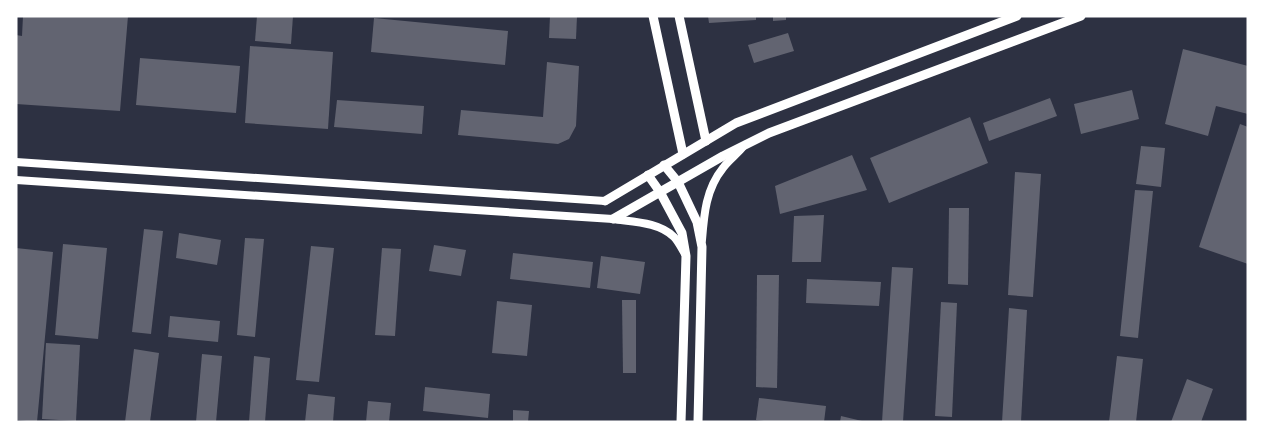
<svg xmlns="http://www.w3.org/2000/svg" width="1264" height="438" viewBox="0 0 1264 438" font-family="'Exo 2',sans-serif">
<rect width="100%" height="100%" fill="#2d3142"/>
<!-- building -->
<g fill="#626471">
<path d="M 23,16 L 128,16 L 120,111 L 16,104 L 16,35 L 22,36 Z"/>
<path d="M 257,16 L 293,16 L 291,44 L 255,41 Z"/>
<path d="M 550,16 L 577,16 L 576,39 L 549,38 Z"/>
<path d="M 708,16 L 756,16 L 756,20 L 709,23 Z"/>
<path d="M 773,16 L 786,16 L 786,20 L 773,21 Z"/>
<path d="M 374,18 L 508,31 L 505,65 L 371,52 Z"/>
<path d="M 788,33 L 794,51 L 754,63 L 748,45 Z"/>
<path d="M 250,46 L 333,52 L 328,129 L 245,123 Z"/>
<path d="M 1183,49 L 1248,66 L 1248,114 L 1216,106 L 1208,136 L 1165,124 Z"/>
<path d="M 140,58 L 240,66 L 236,113 L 136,105 Z"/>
<path d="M 547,62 L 579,66 L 576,126 L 569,139 L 558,144 L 458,135 L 461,110 L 543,117 Z"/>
<path d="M 1132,90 L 1139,119 L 1081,134 L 1074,104 Z"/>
<path d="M 1050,98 L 1057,116 L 989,141 L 983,123 Z"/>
<path d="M 337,100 L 424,106 L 422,134 L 334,127 Z"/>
<path d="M 970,117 L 988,163 L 889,203 L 870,158 Z"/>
<path d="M 1240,124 L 1248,127 L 1248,264 L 1199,247 Z"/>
<path d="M 1141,146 L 1165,148 L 1161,187 L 1136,184 Z"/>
<path d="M 852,155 L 867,190 L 780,214 L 775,186 Z"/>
<path d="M 1015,172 L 1041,174 L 1033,297 L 1008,295 Z"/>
<path d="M 1135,190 L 1153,191 L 1138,338 L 1120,336 Z"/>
<path d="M 949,208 L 969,208 L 968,285 L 948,284 Z"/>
<path d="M 824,215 L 821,262 L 792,262 L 794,216 Z"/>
<path d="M 144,229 L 163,231 L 151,334 L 132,332 Z"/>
<path d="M 179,233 L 221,240 L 217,265 L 176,258 Z"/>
<path d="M 245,238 L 264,239 L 255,337 L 237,335 Z"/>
<path d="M 63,244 L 107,248 L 98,339 L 55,335 Z"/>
<path d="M 434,245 L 466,250 L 461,276 L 429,271 Z"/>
<path d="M 311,246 L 334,248 L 319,382 L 296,380 Z"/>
<path d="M 16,248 L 53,252 L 37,422 L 16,420 Z"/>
<path d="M 382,248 L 401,249 L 395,336 L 375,335 Z"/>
<path d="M 513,253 L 593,262 L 590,288 L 510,279 Z"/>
<path d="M 601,256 L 645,262 L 640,294 L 597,288 Z"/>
<path d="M 892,267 L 913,268 L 903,422 L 882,422 Z"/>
<path d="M 757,275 L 779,275 L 777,388 L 756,387 Z"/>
<path d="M 807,279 L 881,282 L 879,306 L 806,303 Z"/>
<path d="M 622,300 L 636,300 L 636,373 L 623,373 Z"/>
<path d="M 497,301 L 532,305 L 527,356 L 492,353 Z"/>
<path d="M 941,302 L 957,303 L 952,417 L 935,416 Z"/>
<path d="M 1009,308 L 1027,310 L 1021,422 L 1002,422 Z"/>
<path d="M 170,316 L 220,321 L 218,342 L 168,337 Z"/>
<path d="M 46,343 L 80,345 L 76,421 L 42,419 Z"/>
<path d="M 134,349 L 159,353 L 150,422 L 125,422 Z"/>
<path d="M 202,354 L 222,356 L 216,422 L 196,422 Z"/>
<path d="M 254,356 L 270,358 L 265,422 L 249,422 Z"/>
<path d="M 1117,356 L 1143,359 L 1136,422 L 1109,422 Z"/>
<path d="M 1187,379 L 1213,389 L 1201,422 L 1171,422 Z"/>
<path d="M 425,387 L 490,394 L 488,418 L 423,411 Z"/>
<path d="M 308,394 L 335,397 L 333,422 L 305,422 Z"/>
<path d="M 759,398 L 826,406 L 824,422 L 771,422 L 756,420 Z"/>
<path d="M 368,401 L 391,403 L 389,422 L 366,422 Z"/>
<path d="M 513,410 L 529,411 L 528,422 L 513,422 Z"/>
<path d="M 841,416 L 862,421 L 862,422 L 840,422 Z"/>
</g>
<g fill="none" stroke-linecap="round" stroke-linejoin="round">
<!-- tertiary -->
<g stroke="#fff" stroke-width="8">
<path d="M 16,162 L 605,201"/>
<path d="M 16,180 L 613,219 C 633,222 659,222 674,237 C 678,241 682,249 685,254"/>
<path d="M 702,240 C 704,214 706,189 723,168 C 728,161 736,155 742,148"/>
</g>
<!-- secondary -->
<g stroke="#fff" stroke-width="9">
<path d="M 653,16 L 683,154"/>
<path d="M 679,16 L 706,141"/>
<path d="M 664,165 L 678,182 L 697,222 L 702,247 L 698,422"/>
<path d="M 648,175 L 660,192 L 682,233 L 686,256 L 681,422"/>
<path d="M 605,201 L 736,123 L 1017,16"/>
<path d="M 613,219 L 723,156 L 769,133 L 1081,16"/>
</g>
</g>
<!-- border -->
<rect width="1264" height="438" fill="none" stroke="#ffffff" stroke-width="35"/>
</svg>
